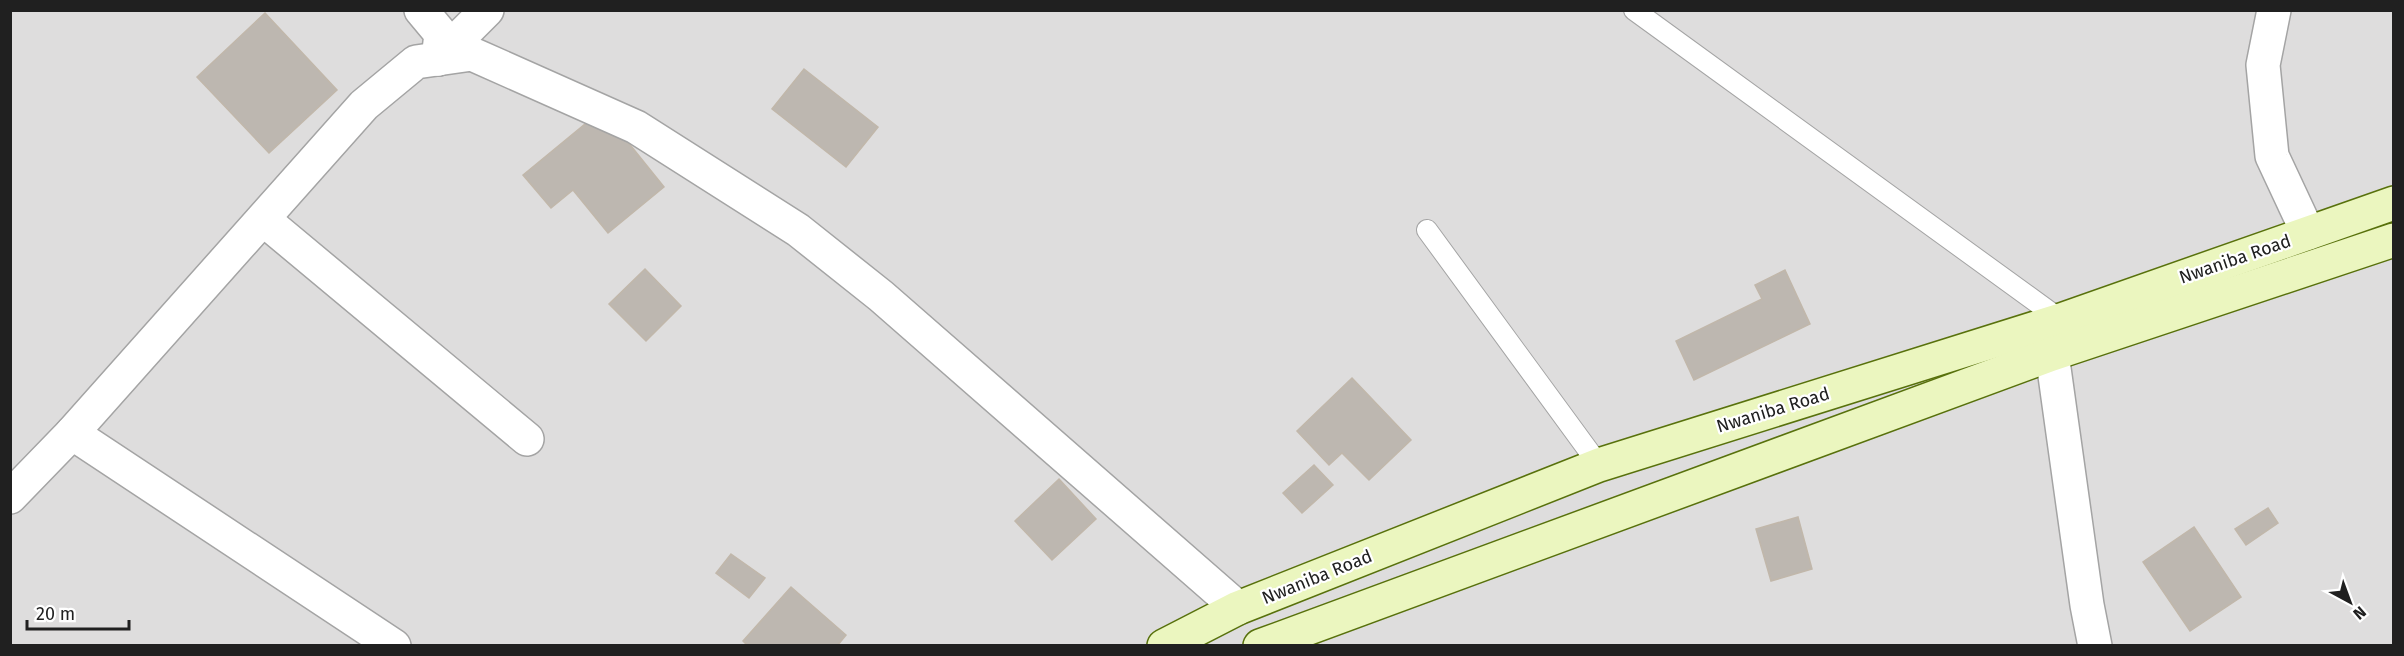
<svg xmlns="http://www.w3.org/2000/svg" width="2404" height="656" viewBox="0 0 2404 656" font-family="'Fira Sans',sans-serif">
<rect width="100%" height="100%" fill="#f0eee7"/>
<!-- residential -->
<rect fill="#dedddd" x="11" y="11" width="2382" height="634"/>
<!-- building -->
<g fill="#bdb7b0" stroke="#c1b7aa" stroke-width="1.5">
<path d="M 265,13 L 337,90 L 269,153 L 197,77 Z"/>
<path d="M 804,69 L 878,127 L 846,167 L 772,109 Z"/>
<path d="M 602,110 L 664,187 L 608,233 L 573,190 L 551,208 L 523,175 Z"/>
<path d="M 645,269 L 681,306 L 646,341 L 609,304 Z"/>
<path d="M 1785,270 L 1810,324 L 1694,380 L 1676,341 L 1762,299 L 1755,285 Z"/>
<path d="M 1352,378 L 1411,440 L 1369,480 L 1342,453 L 1329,465 L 1297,431 Z"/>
<path d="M 1314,465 L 1333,485 L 1302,513 L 1283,493 Z"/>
<path d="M 1059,479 L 1096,519 L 1052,560 L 1015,521 Z"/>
<path d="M 2268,508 L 2278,523 L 2246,545 L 2235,529 Z"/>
<path d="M 1798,517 L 1812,569 L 1771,581 L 1756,529 Z"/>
<path d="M 2194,527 L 2241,597 L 2190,631 L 2143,562 Z"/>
<path d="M 731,554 L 765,578 L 749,598 L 716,573 Z"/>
<path d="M 791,587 L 846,635 L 837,646 L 748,646 L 743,641 Z"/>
</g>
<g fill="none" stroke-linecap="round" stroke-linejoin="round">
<!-- service casing -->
<g stroke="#a4a4a4" stroke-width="22">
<g id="service">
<path d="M 1634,10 L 2061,320"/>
<path d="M 1427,230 L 1599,465"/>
</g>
</g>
<!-- minor casing -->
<g stroke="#a4a4a4" stroke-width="36">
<g id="minor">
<path d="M 421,10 L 441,34 L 438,59"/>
<path d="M 2274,10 L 2263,65 L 2272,156 L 2308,233"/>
<path d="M 438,59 L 487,10"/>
<path d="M 263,219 L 527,439"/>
<path d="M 2052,354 L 2087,605 L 2095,646"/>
<path d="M 72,433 L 394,646"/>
<path d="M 10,497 L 72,433 L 364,105 L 416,62 L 472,54 L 636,127 L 798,230 L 881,296 L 1238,608"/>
</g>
</g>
<!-- secondary casing -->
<g stroke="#58710c" stroke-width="36">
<g id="secondary">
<path d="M 1164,646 L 1238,608 L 1599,465 L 2061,320 L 2394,203"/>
<path d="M 1260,646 L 2052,354 L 2394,240"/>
</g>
</g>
<!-- service -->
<use href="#service" stroke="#fff" stroke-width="20"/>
<!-- minor -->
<use href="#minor" stroke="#fff" stroke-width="33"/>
<!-- secondary -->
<use href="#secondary" stroke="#ebf6bf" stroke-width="33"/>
</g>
<g text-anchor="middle" stroke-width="4.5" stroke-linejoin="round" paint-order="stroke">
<!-- street labels -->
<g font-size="18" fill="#202020" stroke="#fff">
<text transform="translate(2235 259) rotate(-19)" y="6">Nwaniba Road</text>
<text transform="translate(1773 410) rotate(-17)" y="6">Nwaniba Road</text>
<text transform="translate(1317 577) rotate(-22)" y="6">Nwaniba Road</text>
</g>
</g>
<!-- border -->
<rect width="2404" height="656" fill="none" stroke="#202020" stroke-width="24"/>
<!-- north arrow -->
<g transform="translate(2350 602) rotate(139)" stroke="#ffffff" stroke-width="4.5" paint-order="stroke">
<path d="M0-4.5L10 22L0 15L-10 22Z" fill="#202020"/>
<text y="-9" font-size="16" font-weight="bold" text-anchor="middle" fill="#202020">N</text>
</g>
<!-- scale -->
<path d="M27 620v9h102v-9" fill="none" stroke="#202020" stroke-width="3"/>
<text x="36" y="620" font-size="18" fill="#202020" stroke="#ffffff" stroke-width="4.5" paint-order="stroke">20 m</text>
</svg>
